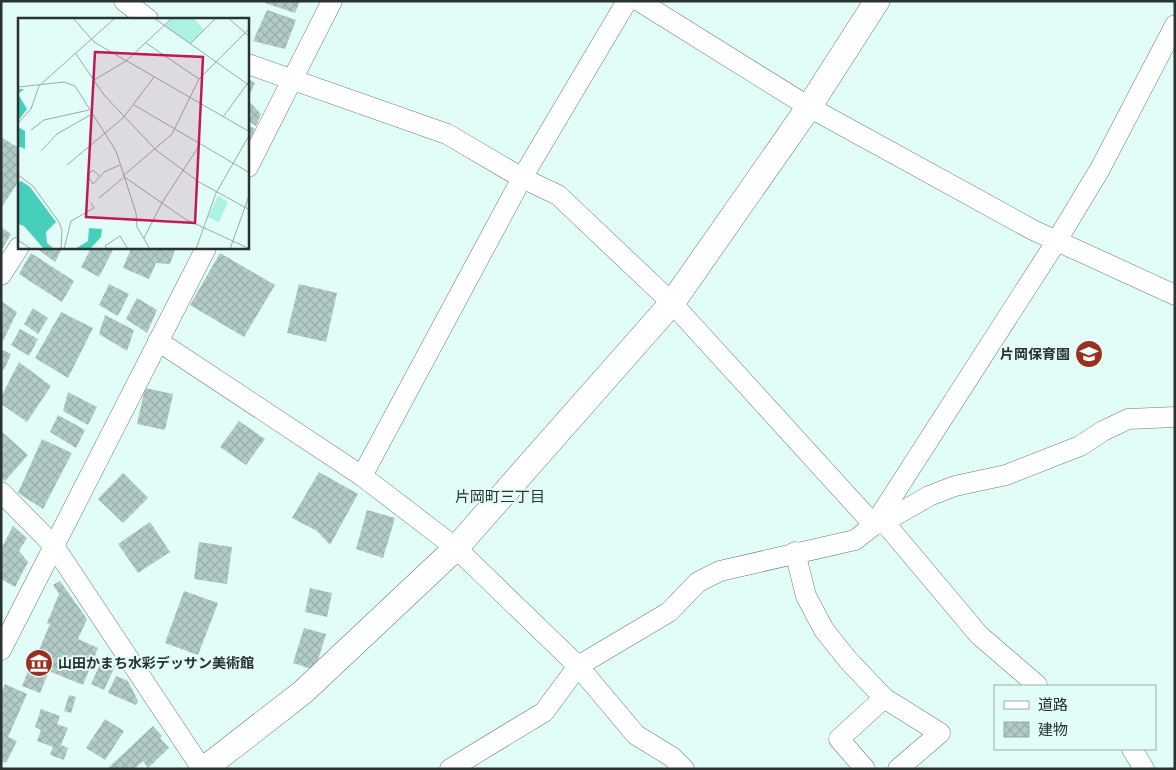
<svg xmlns="http://www.w3.org/2000/svg" width="1176" height="770" viewBox="0 0 1176 770" font-family="Barlow,'Noto Sans JP',sans-serif">
<defs>
<pattern id="building-cross-hatch" width="8" height="8" patternUnits="userSpaceOnUse" patternTransform="scale(1.25)"><rect width="8" height="8" fill="#b2cbc6"/><path d="M0 0l8 8M0 8l8-8" fill="none" stroke="#99afab"/></pattern>
</defs>
<rect width="100%" height="100%" fill="#e2fcf7"/>
<!-- building -->
<g fill="url(#building-cross-hatch)">
<path d="M 266,1 L 300,1 L 295,13 L 265,3 Z"/>
<path d="M 267,10 L 296,20 L 285,49 L 253,41 Z"/>
<path d="M 248,79 L 255,83 L 248,97 Z"/>
<path d="M 248,100 L 261,114 L 256,126 L 248,121 Z"/>
<path d="M 248,125 L 255,129 L 248,145 Z"/>
<path d="M 1,137 L 19,148 L 19,181 L 1,208 Z"/>
<path d="M 1,227 L 11,234 L 3,248 L 1,247 Z"/>
<path d="M 36,248 L 62,248 L 55,262 Z"/>
<path d="M 91,248 L 114,248 L 99,277 L 81,267 Z"/>
<path d="M 131,248 L 171,248 L 175,250 L 170,264 L 156,263 L 149,279 L 123,268 Z"/>
<path d="M 31,253 L 74,281 L 62,302 L 19,274 Z"/>
<path d="M 220,253 L 275,285 L 244,337 L 190,305 Z"/>
<path d="M 109,284 L 129,294 L 118,316 L 99,305 Z"/>
<path d="M 299,284 L 337,293 L 326,342 L 287,333 Z"/>
<path d="M 137,298 L 157,310 L 147,333 L 126,319 Z"/>
<path d="M 1,301 L 17,312 L 1,345 Z"/>
<path d="M 33,308 L 48,318 L 38,334 L 24,324 Z"/>
<path d="M 61,312 L 93,328 L 68,378 L 35,358 Z"/>
<path d="M 105,315 L 134,330 L 127,351 L 99,334 Z"/>
<path d="M 20,329 L 38,339 L 29,356 L 11,345 Z"/>
<path d="M 1,349 L 11,354 L 4,370 L 1,370 Z"/>
<path d="M 19,362 L 51,386 L 27,422 L 1,404 L 1,397 Z"/>
<path d="M 145,388 L 173,394 L 165,430 L 137,424 Z"/>
<path d="M 68,392 L 97,407 L 88,425 L 63,411 Z"/>
<path d="M 58,415 L 85,430 L 76,448 L 50,432 Z"/>
<path d="M 239,421 L 265,439 L 246,465 L 220,447 Z"/>
<path d="M 1,431 L 28,455 L 5,481 L 1,478 Z"/>
<path d="M 42,439 L 72,453 L 43,509 L 18,493 Z"/>
<path d="M 319,472 L 358,494 L 330,545 L 317,531 L 292,518 Z"/>
<path d="M 123,473 L 148,498 L 123,523 L 98,499 Z"/>
<path d="M 367,510 L 395,518 L 383,558 L 356,549 Z"/>
<path d="M 150,522 L 170,552 L 138,573 L 118,544 Z"/>
<path d="M 13,526 L 27,538 L 19,551 L 28,562 L 15,587 L 1,579 L 1,549 Z"/>
<path d="M 199,542 L 232,547 L 227,584 L 194,579 Z"/>
<path d="M 60,581 L 87,619 L 78,639 L 98,648 L 83,685 L 49,671 L 40,693 L 22,686 L 31,664 L 29,663 L 31,657 L 35,659 L 50,624 L 47,623 L 59,594 L 53,585 Z"/>
<path d="M 310,588 L 332,593 L 327,617 L 305,612 Z"/>
<path d="M 184,591 L 218,603 L 198,655 L 165,643 Z"/>
<path d="M 304,628 L 326,634 L 315,670 L 293,663 Z"/>
<path d="M 102,660 L 115,666 L 104,690 L 91,684 Z"/>
<path d="M 116,676 L 128,681 L 138,701 L 136,705 L 108,693 Z"/>
<path d="M 5,684 L 27,694 L 8,737 L 17,741 L 6,763 L 1,761 L 1,693 Z"/>
<path d="M 69,695 L 76,697 L 71,713 L 64,711 Z"/>
<path d="M 41,709 L 60,716 L 57,724 L 68,728 L 61,745 L 68,748 L 64,760 L 50,755 L 53,747 L 37,741 L 41,730 L 35,727 Z"/>
<path d="M 105,719 L 124,731 L 105,760 L 86,748 Z"/>
<path d="M 153,726 L 162,736 L 160,738 L 169,748 L 148,768 L 143,761 L 134,769 L 107,769 Z"/>
</g>
<g fill="none" stroke-linecap="round" stroke-linejoin="round">
<!-- minor casing -->
<g stroke="#667d78" stroke-width="21">
<g id="minor">
<path d="M 124,1 L 148,19"/>
<path d="M 639,1 L 809,107 L 1033,230 L 1175,295"/>
<path d="M 248,64 L 447,134 L 522,178 L 558,195 L 672,303 L 874,525 L 1056,242 L 1100,169 L 1175,25"/>
<path d="M 248,167 L 332,1"/>
<path d="M 1,275 L 19,247"/>
<path d="M 158,341 L 362,476 L 456,548 L 578,666 L 636,735 L 672,757 L 684,769"/>
<path d="M 362,476 L 522,178 L 627,1"/>
<path d="M 1,492 L 54,546 L 202,769"/>
<path d="M 884,522 L 979,635 L 1037,685"/>
<path d="M 795,552 L 806,596 L 824,630 L 848,660 L 884,698 L 940,733 L 898,769"/>
<path d="M 1,650 L 206,248"/>
<path d="M 1132,749 L 1144,769"/>
<path d="M 450,769 L 544,712 L 578,666 L 669,612 L 698,582 L 720,571 L 855,540 L 874,525 L 884,522 L 929,496 L 955,486 L 1006,475 L 1080,446 L 1103,431 L 1128,419 L 1175,417"/>
<path d="M 865,769 L 839,739 L 884,698"/>
</g>
</g>
<!-- tertiary casing -->
<g stroke="#667d78" stroke-width="26">
<path id="tertiary" d="M 204,769 L 303,692 L 456,548 L 672,303 L 809,107 L 877,1"/>
</g>
<!-- minor -->
<use href="#minor" stroke="#fff" stroke-width="20"/>
<!-- tertiary -->
<use href="#tertiary" stroke="#fff" stroke-width="25"/>
</g>
<!-- icons -->
<defs>
<g id="school-disc" transform="scale(1.4375)"><circle r="9.5" fill="#992f1d" stroke="#e2fcf7"/><path d="M0-5L7-2L0 1L-7-2ZM-4 1L0 2.5L4 1V4Q0 6-4 4Z" fill="#fff"/></g>
<g id="museum-disc" transform="scale(1.4375)"><circle r="9.5" fill="#992f1d" stroke="#e2fcf7"/><path d="M0-6L6-3V-2H-6V-3ZM-5-1h2V3h-2ZM-1-1h2V3h-2ZM3-1h2V3H3ZM-6 4H6V6H-6Z" fill="#fff"/></g>
</defs>
<g fill-rule="evenodd">
<use href="#school-disc" x="1089" y="354"/>
<use href="#museum-disc" x="39" y="663"/>
</g>
<g text-anchor="middle" stroke-width="4" stroke-linejoin="round" paint-order="stroke">
<!-- poi labels -->
<g font-size="14" font-weight="bold" fill="#293331" stroke="#e2fcf7" text-anchor="end">
<text x="1070" y="359">片岡保育園</text>
<text x="58" y="668" text-anchor="start">山田かまち水彩デッサン美術館</text>
</g>
<!-- neighbourhood labels -->
<g font-size="15" fill="#293331" stroke="#e2fcf7">
<text x="500" y="502">片岡町三丁目</text>
</g>
</g>
<!-- overview -->
<g transform="translate(18 18)">
<rect width="231" height="231" fill="#e2fcf7"/>
<path d="M 0,71 L 6,71 L 0,76 L 9,91 L 0,103 ZM 0,109 L 7,113 L 7,131 L 0,128 ZM 3,163 L 12,169 L 38,204 L 28,214 L 29,225 L 36,231 L 26,231 L 6,208 L 0,206 L 0,164 ZM 71,210 L 84,211 L 83,219 L 72,231 L 57,231 L 70,223 Z" fill="#47cfbc"/>
<path d="M 154,0 L 176,0 L 186,12 L 172,26 L 146,8 ZM 200,178 L 210,184 L 201,204 L 190,199 Z" fill="#abf2e5"/>
<path fill="none" stroke="#98aca8" stroke-width="1" d="M 55,0 L 76,24 L 232,114M 136,0 L 232,68M 210,0 L 232,19M 232,10 L 181,61 L 154,116 L 105,158 L 167,201 L 232,231M 128,25 L 181,61M 172,26 L 198,0M 58,36 L 86,77 L 138,132 L 181,164 L 232,192M 76,62 L 108,43 L 154,0M 0,69 L 46,64 L 57,68 L 98,133 L 118,195 L 119,209 L 132,231M 116,87 L 232,155M 205,99 L 232,62M 0,105 L 13,91 L 21,68 L 97,0M 13,112 L 26,102 L 71,92M 23,133 L 39,116 L 74,96M 49,147 L 105,100 L 136,59M 0,157 L 15,168 L 41,204 L 44,212 L 43,231M 81,158 L 75,152 L 69,157 L 75,166 L 86,154 L 102,147M 81,180 L 105,160M 126,220 L 145,183 L 181,128M 0,222 L 13,231M 46,231 L 53,203 L 76,190 L 73,185M 90,231 L 87,228 L 102,218 L 110,231M 178,231 L 198,175 L 232,116M 212,231 L 232,175"/>
<path fill="#c2185b" fill-opacity="0.15" stroke="#c2185b" stroke-width="2.5" d="M 77,34 L 185,39 L 177,205 L 68,199 Z"/>
<rect width="231" height="231" fill="none" stroke="#293331" stroke-width="2.5"/>
</g>
<!-- border -->
<rect width="1176" height="770" fill="none" stroke="#293331" stroke-width="5"/>
<!-- legend -->
<rect x="994" y="685" width="162" height="65" fill="#e2fcf7" stroke="#98aca8"/>
<rect x="1004" y="701" width="25" height="8" fill="#ffffff" stroke="#98aca8"/>
<text x="1038" y="710" font-size="15" fill="#293331">道路</text>
<rect x="1004" y="722" width="25" height="15" fill="url(#building-cross-hatch)" stroke="#98aca8"/>
<text x="1038" y="735" font-size="15" fill="#293331">建物</text>
</svg>
